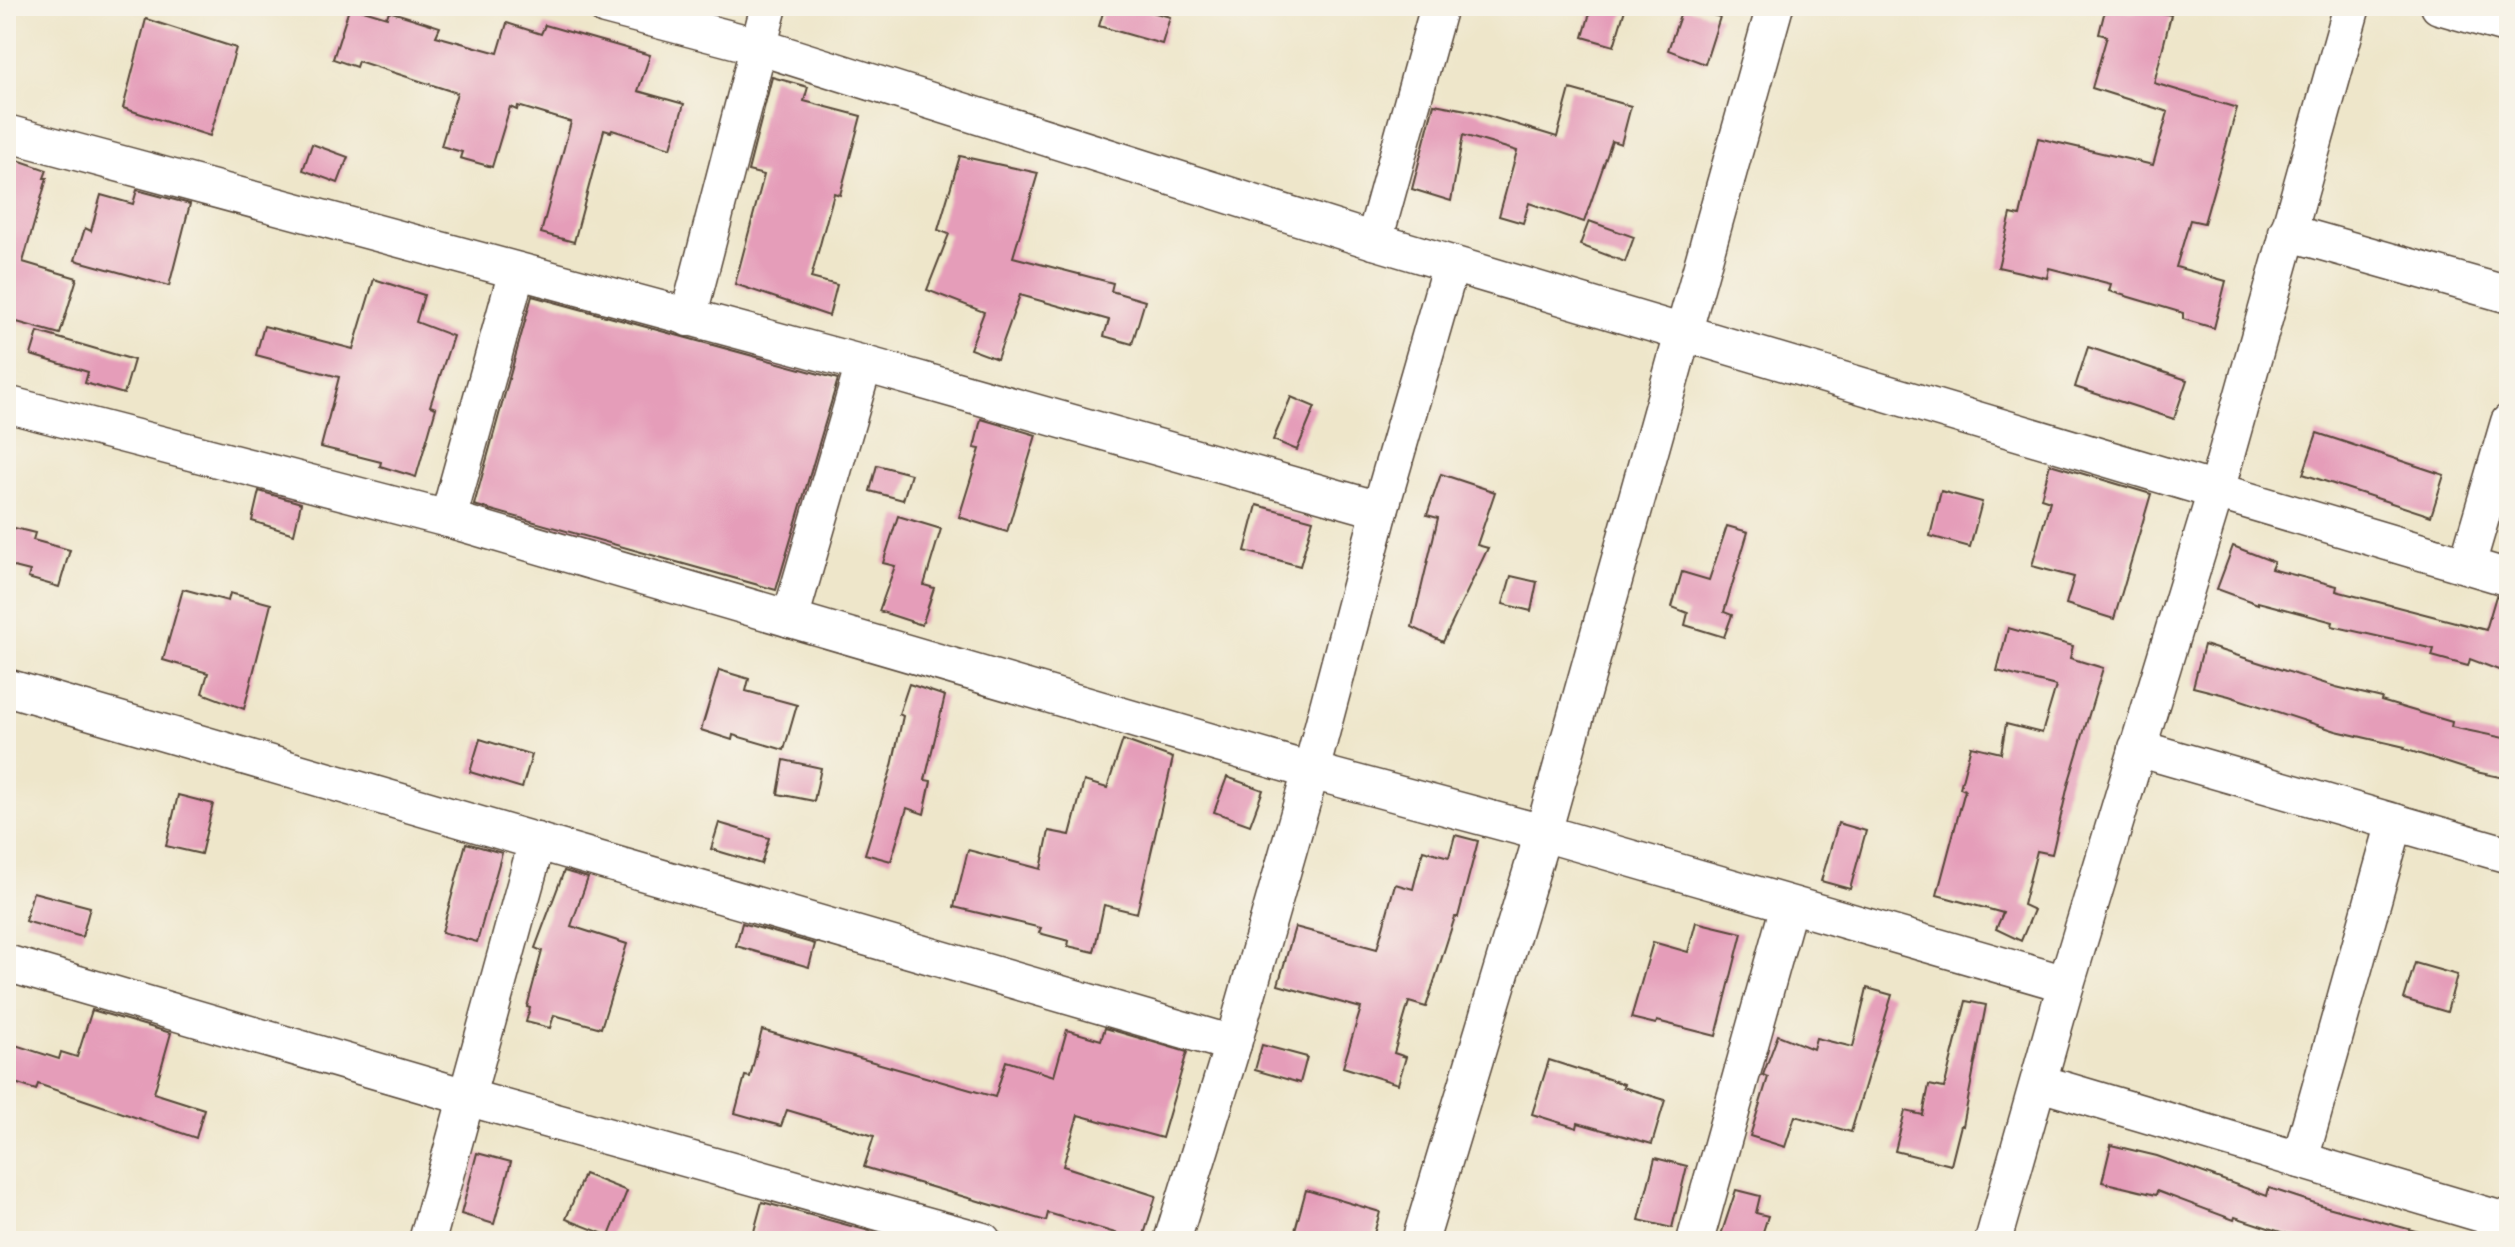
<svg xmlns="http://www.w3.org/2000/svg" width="2515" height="1247" viewBox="0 0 2515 1247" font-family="'EB Garamond',serif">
<rect width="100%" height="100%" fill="#f7f3e8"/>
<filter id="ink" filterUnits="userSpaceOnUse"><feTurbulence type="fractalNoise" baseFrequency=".0125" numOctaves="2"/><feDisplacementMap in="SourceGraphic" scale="16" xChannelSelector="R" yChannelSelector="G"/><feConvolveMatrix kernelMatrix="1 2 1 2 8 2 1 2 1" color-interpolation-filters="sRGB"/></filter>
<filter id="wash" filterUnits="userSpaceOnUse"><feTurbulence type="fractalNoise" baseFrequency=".006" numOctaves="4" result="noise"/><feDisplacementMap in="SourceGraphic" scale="32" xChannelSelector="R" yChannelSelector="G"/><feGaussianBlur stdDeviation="1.8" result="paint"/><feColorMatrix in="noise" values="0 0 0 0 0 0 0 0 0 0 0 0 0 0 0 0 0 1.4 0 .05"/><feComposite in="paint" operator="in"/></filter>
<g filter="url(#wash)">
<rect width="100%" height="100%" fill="#eee6ca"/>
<g id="blocks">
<!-- building -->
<g fill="#e59db9">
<path d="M 350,6 L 387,17 L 389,11 L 440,27 L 436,36 L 498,53 L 507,23 L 541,34 L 545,25 L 650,55 L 638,91 L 684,104 L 671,148 L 612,130 L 611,132 L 604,130 L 574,242 L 541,233 L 571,122 L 518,106 L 517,110 L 510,107 L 492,167 L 460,158 L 462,152 L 441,146 L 457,93 L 358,61 L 356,67 L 333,59 Z"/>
<path d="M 1105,6 L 1131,6 L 1170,17 L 1162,44 L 1099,26 Z"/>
<path d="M 1592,6 L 1626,6 L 1614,46 L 1583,37 Z"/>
<path d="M 2106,6 L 2135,13 L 2137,7 L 2171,15 L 2154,83 L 2237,108 L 2204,223 L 2190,220 L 2176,267 L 2226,281 L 2214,328 L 2183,319 L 2183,313 L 2109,291 L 2111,284 L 2049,268 L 2047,278 L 1998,267 L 2011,214 L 2020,216 L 2038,138 L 2153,165 L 2168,112 L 2092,88 L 2107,36 L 2099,34 Z"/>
<path d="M 1683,7 L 1720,17 L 1705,64 L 1668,50 Z"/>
<path d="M 146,19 L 236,48 L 210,136 L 123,108 Z"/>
<path d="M 772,77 L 808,87 L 804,101 L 861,116 L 840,195 L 834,193 L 811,278 L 837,285 L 829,316 L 735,284 L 764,175 L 748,171 Z"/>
<path d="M 1570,89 L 1631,106 L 1621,144 L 1612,141 L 1584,222 L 1529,203 L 1523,223 L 1499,216 L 1517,151 L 1463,135 L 1451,201 L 1412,189 L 1434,104 L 1472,111 L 1557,137 Z"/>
<path d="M 312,144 L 348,157 L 338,183 L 303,170 Z"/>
<path d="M 6,156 L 47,170 L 44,178 L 47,178 L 23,262 L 77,278 L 60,334 L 6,319 Z"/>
<path d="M 960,156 L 1038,173 L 1013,257 L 1113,283 L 1111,291 L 1145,301 L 1132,344 L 1104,336 L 1109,320 L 1020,295 L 997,359 L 970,349 L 984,312 L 927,290 L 949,234 L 938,230 Z"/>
<path d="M 137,190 L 190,204 L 169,286 L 75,260 L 85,228 L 91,231 L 101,195 L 133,204 Z"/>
<path d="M 1589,221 L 1634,237 L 1625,262 L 1580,245 Z"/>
<path d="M 374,279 L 424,295 L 416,322 L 453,336 L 430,406 L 436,408 L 416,477 L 380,466 L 381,462 L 321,447 L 339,377 L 256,355 L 264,326 L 353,349 Z"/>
<path d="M 532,296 L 838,379 L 776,590 L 474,505 Z"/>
<path d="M 38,332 L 134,360 L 124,394 L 85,383 L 88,372 L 31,355 Z"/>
<path d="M 2088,347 L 2187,380 L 2174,419 L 2075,387 Z"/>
<path d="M 1291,397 L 1315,407 L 1297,450 L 1273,440 Z"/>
<path d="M 981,419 L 1036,435 L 1007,532 L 959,517 L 980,449 L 974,448 Z"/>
<path d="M 2317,433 L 2444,475 L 2431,516 L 2303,474 Z"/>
<path d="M 2050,464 L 2151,494 L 2114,619 L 2066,604 L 2074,577 L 2032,566 L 2050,501 L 2041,498 Z"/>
<path d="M 877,465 L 911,474 L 903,500 L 870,491 Z"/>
<path d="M 1441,474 L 1495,492 L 1477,545 L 1488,548 L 1443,642 L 1412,627 L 1438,518 L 1427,515 Z"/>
<path d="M 259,491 L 301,503 L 294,534 L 252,521 Z"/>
<path d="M 1941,491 L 1982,502 L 1970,547 L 1930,536 Z"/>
<path d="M 1257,505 L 1313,520 L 1300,566 L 1245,551 Z"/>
<path d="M 898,516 L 941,529 L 924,585 L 934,588 L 922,625 L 879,611 L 895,566 L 883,563 Z"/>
<path d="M 6,526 L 35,533 L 33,540 L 70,550 L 59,587 L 28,578 L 30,571 L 6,565 Z"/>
<path d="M 1727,526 L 1748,532 L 1724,612 L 1732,615 L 1724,637 L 1685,625 L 1688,613 L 1672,607 L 1682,572 L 1709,580 Z"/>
<path d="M 2233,546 L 2274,562 L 2271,569 L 2337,586 L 2336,591 L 2486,630 L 2496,596 L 2509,598 L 2509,674 L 2470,659 L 2468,666 L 2432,656 L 2434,649 L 2332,626 L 2333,622 L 2258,602 L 2258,604 L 2217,589 Z"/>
<path d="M 1511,576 L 1537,582 L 1531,611 L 1503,604 Z"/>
<path d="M 183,589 L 228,601 L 230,593 L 271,604 L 244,709 L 202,693 L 208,673 L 163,660 Z"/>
<path d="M 2008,628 L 2073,646 L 2070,658 L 2103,668 L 2069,781 L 2052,854 L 2037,851 L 2023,905 L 2034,910 L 2021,941 L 1996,929 L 2003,913 L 1937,895 L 1965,790 L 1960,788 L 1971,746 L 2001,753 L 2006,724 L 2042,733 L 2056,686 L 1997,671 Z"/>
<path d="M 2204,645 L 2336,687 L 2382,698 L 2381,701 L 2452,722 L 2451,727 L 2509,739 L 2509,779 L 2476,772 L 2404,749 L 2405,747 L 2336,731 L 2229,696 L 2193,687 Z"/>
<path d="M 719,670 L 749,679 L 746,691 L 797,705 L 784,750 L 733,735 L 732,740 L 701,730 Z"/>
<path d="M 909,684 L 945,696 L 925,780 L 931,781 L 924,814 L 907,808 L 891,861 L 865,854 L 892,766 L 903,716 L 899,714 Z"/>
<path d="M 480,739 L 532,755 L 522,788 L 470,772 Z"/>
<path d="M 1123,740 L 1173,758 L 1137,913 L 1104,905 L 1094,952 L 1068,946 L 1069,941 L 1039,933 L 1041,928 L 954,907 L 968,850 L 1041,869 L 1049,831 L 1070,835 L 1084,781 L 1107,788 Z"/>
<path d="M 784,760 L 821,768 L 814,801 L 778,794 Z"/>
<path d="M 1227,777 L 1263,790 L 1250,825 L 1214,812 Z"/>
<path d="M 178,795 L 213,804 L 201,854 L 166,846 Z"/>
<path d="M 719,823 L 769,838 L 761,864 L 711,849 Z"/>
<path d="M 1838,823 L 1866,831 L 1850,889 L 1821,881 Z"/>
<path d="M 1455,835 L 1478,841 L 1458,917 L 1455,917 L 1426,1007 L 1409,1002 L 1394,1053 L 1406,1057 L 1398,1084 L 1343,1067 L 1361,1008 L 1278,985 L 1295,927 L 1377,949 L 1395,884 L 1413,889 L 1423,850 L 1449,857 Z"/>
<path d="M 466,843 L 502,853 L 477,942 L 442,932 Z"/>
<path d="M 564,871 L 588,878 L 571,926 L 627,944 L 601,1028 L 554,1015 L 550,1028 L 526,1022 L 530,1008 L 527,1007 L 542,951 L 535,948 Z"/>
<path d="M 33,892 L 90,907 L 82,937 L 25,921 Z"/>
<path d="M 1696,922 L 1742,933 L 1716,1036 L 1657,1021 L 1656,1024 L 1631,1018 L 1653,942 L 1688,952 Z"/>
<path d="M 742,923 L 815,944 L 809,967 L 736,946 Z"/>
<path d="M 2415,963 L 2457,975 L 2447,1012 L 2404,999 Z"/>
<path d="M 1867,988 L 1892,995 L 1851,1132 L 1795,1116 L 1785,1147 L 1750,1136 L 1768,1077 L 1763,1075 L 1778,1035 L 1813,1049 L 1816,1038 L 1853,1047 Z"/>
<path d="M 1966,1001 L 1986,1005 L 1963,1126 L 1961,1125 L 1951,1165 L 1895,1151 L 1905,1111 L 1923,1115 L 1929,1085 L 1944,1088 Z"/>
<path d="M 92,1010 L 171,1033 L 154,1093 L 204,1109 L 196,1138 L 38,1084 L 36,1090 L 6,1080 L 6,1042 L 59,1059 L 61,1052 L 77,1057 Z"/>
<path d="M 1105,1028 L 1187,1052 L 1162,1138 L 1078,1115 L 1063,1166 L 1156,1196 L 1142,1241 L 1048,1213 L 1046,1221 L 864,1167 L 874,1136 L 787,1110 L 781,1126 L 735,1113 L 745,1076 L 750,1077 L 762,1030 L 995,1097 L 1006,1061 L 1054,1076 L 1067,1030 L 1101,1040 Z"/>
<path d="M 1262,1045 L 1307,1057 L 1300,1083 L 1255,1070 Z"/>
<path d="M 1549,1060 L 1624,1084 L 1623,1087 L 1665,1100 L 1652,1144 L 1578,1123 L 1577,1128 L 1532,1114 Z"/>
<path d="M 2111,1145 L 2157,1156 L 2267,1196 L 2269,1188 L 2324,1206 L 2423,1233 L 2422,1241 L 2308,1241 L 2235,1217 L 2234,1220 L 2157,1191 L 2156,1195 L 2102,1182 Z"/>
<path d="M 477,1153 L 511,1162 L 494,1224 L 461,1214 Z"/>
<path d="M 1655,1158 L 1687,1166 L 1672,1228 L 1639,1220 Z"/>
<path d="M 584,1174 L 627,1191 L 609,1236 L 566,1219 Z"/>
<path d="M 1306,1190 L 1380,1212 L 1372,1241 L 1292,1241 Z"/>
<path d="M 1736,1190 L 1760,1196 L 1756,1213 L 1768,1216 L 1760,1241 L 1719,1241 Z"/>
<path d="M 762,1202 L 888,1236 L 888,1241 L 771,1241 L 753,1235 Z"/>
</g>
</g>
</g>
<g filter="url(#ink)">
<use href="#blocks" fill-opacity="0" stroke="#564638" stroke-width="2"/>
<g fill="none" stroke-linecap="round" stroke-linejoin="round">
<!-- street casing -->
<g stroke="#564638" stroke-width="39">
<g id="street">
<path d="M 605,6 L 757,46 L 1374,241 L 2509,578"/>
<path d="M 2439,6 L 2509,26"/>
<path d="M 6,133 L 864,364 L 1380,510"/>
<path d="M 2287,232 L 2509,295"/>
<path d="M 1374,241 L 1439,6"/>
<path d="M 688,318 L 769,6"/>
<path d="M 6,404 L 448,519 L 1311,771 L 1543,833 L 2066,984"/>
<path d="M 448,519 L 517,271"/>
<path d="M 2467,565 L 2509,422"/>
<path d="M 790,619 L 864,364"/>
<path d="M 6,687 L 1233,1044"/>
<path d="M 2137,748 L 2509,855"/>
<path d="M 6,963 L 466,1097 L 983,1241"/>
<path d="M 2040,1083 L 2509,1222"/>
<path d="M 2300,1160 L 2395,822"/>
<path d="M 427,1241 L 537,841"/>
<path d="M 1172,1241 L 1233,1044 L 1311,771 L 1380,510 L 1451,264"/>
<path d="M 1420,1241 L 1543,833 L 1775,6"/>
<path d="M 1695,1241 L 1789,905"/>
<path d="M 1993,1241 L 2066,984 L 2216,491 L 2352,6"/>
</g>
</g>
<!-- street -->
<use href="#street" stroke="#fff" stroke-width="36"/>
</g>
</g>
<!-- margin -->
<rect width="2515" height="1247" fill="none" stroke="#f7f3e8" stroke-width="32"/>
</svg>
